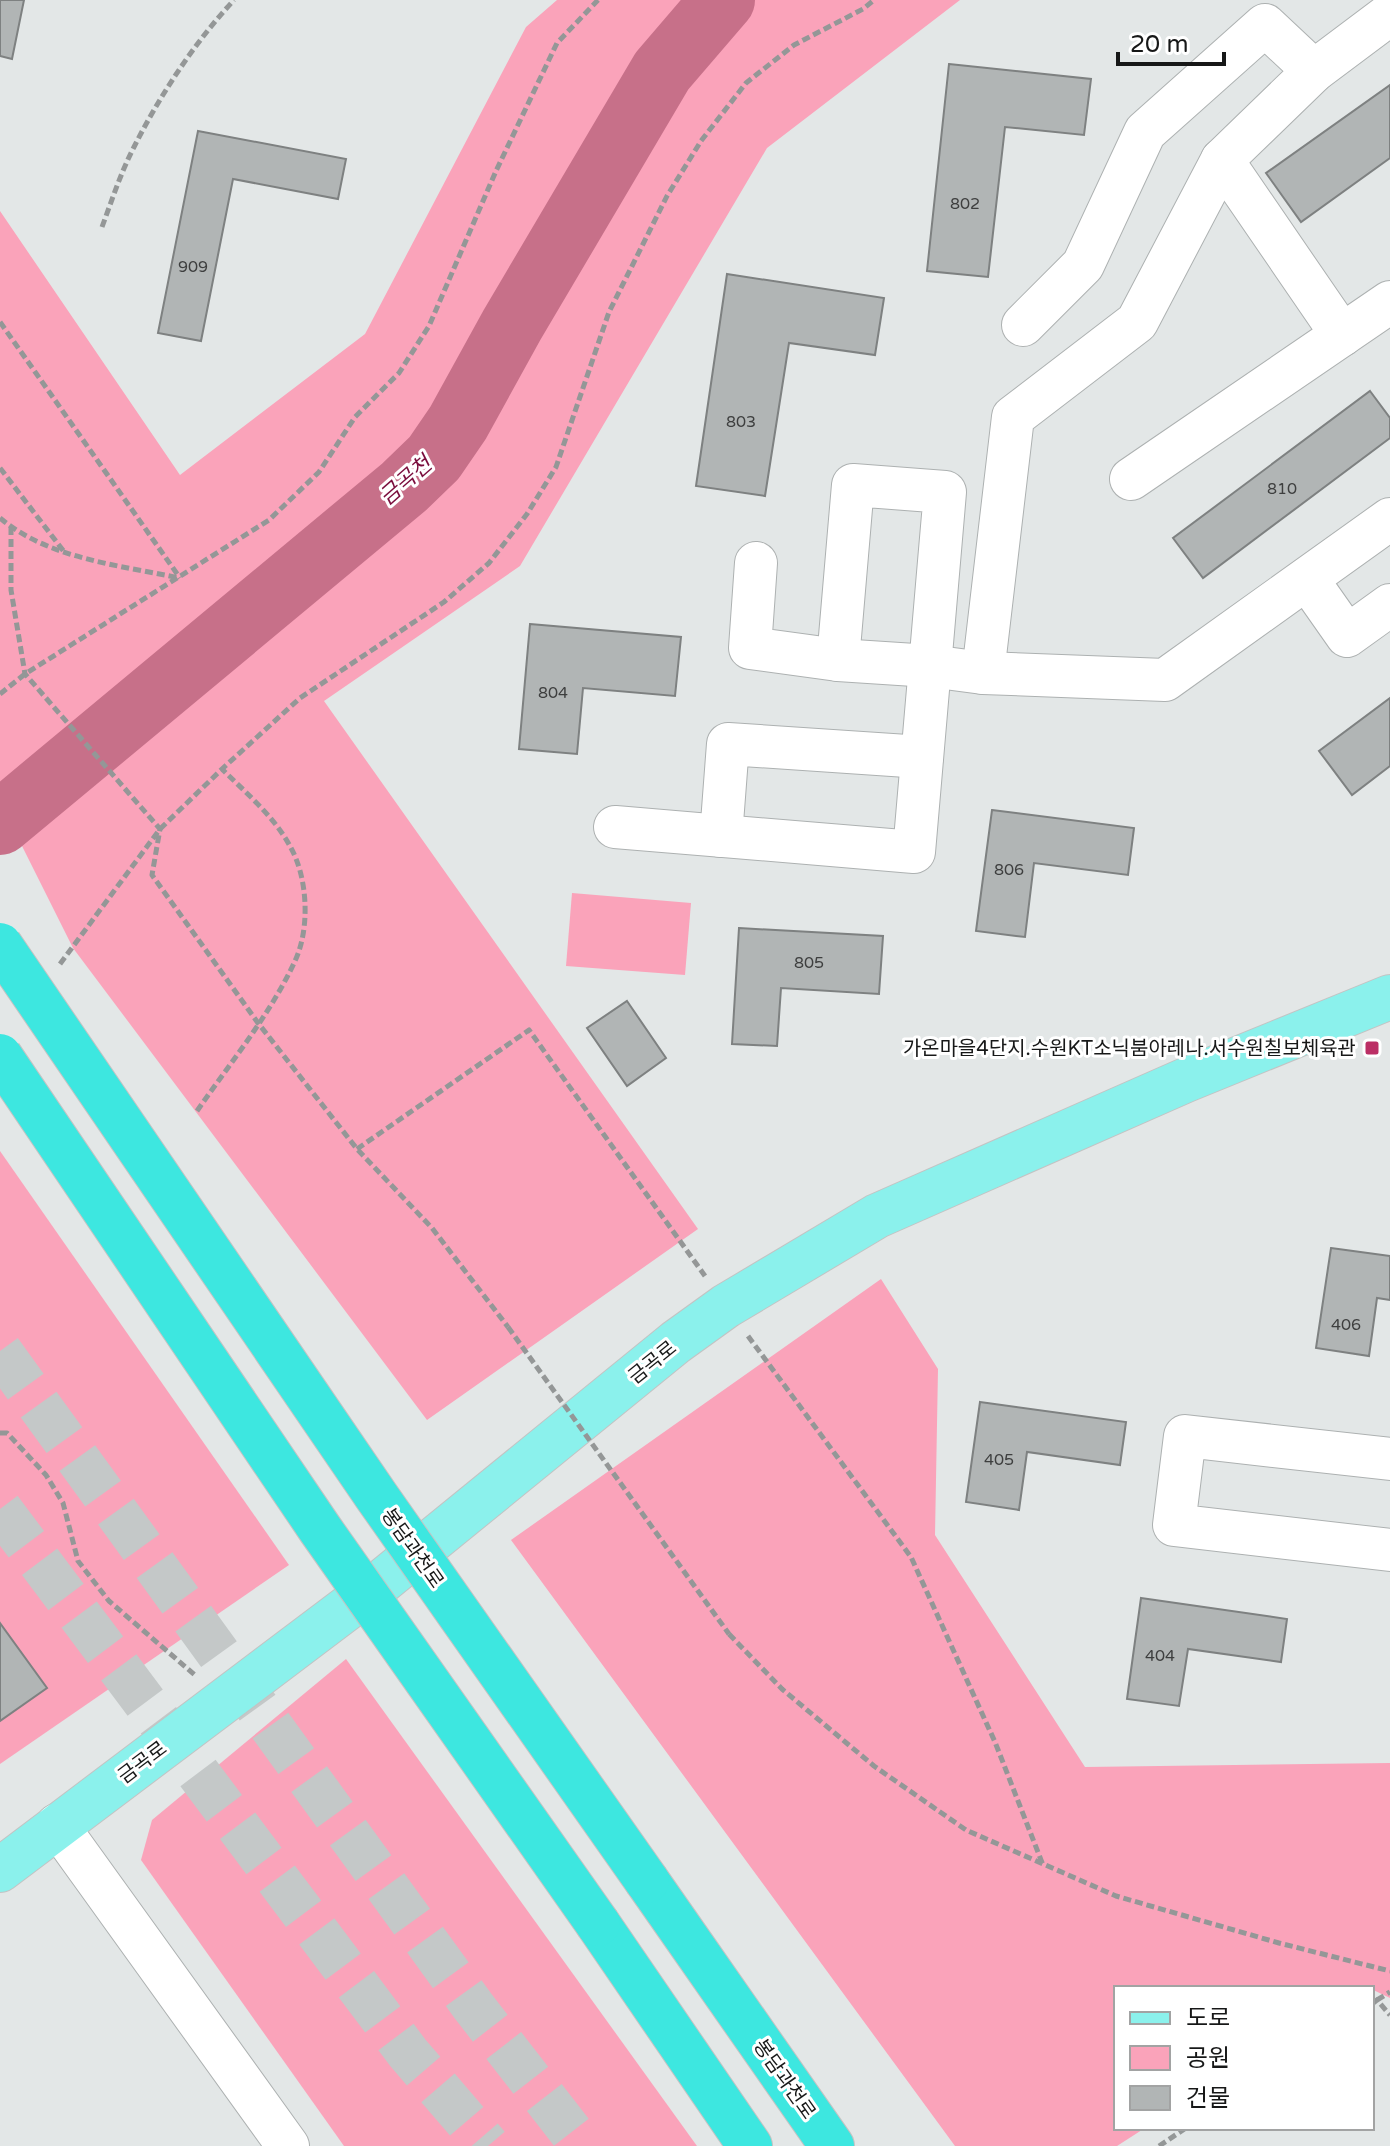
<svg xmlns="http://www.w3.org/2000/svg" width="1390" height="2146" viewBox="0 0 1390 2146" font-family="'Varela Round','Noto Sans KR',sans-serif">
<rect width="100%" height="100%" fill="#e3e7e7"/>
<!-- green -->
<g fill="#faa3ba">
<path d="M 557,0 L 960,0 L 767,148 L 520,566 L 324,701 L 698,1229 L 427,1420 L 73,948 L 0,802 L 0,211 L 180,475 L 365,334 L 526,27 Z"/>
<path d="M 572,893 L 691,903 L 685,975 L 566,966 Z"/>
<path d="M 0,1151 L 289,1565 L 0,1764 Z"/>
<path d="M 881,1279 L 938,1369 L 935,1535 L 1085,1767 L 1390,1763 L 1390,1998 L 1367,1987 L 1116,1988 L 1116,2128 L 1145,2128 L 1117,2146 L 955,2146 L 511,1540 Z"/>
<path d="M 346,1659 L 697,2146 L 344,2146 L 141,1860 L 152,1820 Z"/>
</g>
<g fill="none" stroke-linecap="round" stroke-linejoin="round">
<!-- river -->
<path stroke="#c77089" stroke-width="64" d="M 0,823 L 404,487 L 434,458 L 458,423 L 512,325 L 662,71 L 723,0"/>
</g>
<!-- building -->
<g fill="#b1b5b5" stroke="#7e8181" stroke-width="2">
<path d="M 0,0 L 24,0 L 12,59 L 0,56 Z"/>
<path d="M 949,64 L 1091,79 L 1084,135 L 1005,127 L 988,277 L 927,271 Z"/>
<path d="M 1390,85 L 1390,158 L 1301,222 L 1266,173 Z"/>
<path d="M 198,131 L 346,159 L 338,199 L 233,179 L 201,341 L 158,333 Z"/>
<path d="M 727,274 L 884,298 L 875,355 L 789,343 L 765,496 L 696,486 Z"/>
<path d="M 1370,391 L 1390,418 L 1390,438 L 1203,578 L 1173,538 Z"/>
<path d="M 530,624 L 681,637 L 675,696 L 583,688 L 577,754 L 519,749 Z"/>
<path d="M 1390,698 L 1390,766 L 1352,795 L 1319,751 Z"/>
<path d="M 992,810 L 1134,828 L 1128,875 L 1034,863 L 1025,937 L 976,931 Z"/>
<path d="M 739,928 L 883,936 L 879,994 L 781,988 L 777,1046 L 732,1044 Z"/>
<path d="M 627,1001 L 666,1058 L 627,1086 L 587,1028 Z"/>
<path d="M 1331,1248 L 1390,1256 L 1390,1300 L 1377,1298 L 1369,1356 L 1316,1348 Z"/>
<path d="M 980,1402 L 1126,1422 L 1120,1465 L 1027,1452 L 1019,1510 L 966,1502 Z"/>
<path d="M 1141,1598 L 1287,1619 L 1281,1662 L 1188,1649 L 1179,1706 L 1127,1699 Z"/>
<path d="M 0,1623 L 47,1688 L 0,1721 Z"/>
</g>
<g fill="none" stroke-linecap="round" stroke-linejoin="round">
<!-- highway-tunnel -->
<g stroke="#c4c8c8" stroke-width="44" stroke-dasharray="44 22" stroke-linecap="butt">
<path d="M 0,1351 L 473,2006 L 582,2146"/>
<path d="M 0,1509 L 408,2053 L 488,2146"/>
</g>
<!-- minor casing -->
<g stroke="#adb1b1" stroke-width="44">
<g id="minor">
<path d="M 1222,160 L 1342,335"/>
<path d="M 1023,325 L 1083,265 L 1145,132 L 1265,25 L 1314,71"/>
<path d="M 1131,479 L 1390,302"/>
<path d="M 756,563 L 750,648 L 838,660 L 930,666 L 983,673 L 1165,680 L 1390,519"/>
<path d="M 1307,579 L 1347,636 L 1390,605"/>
<path d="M 983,673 L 1013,417 L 1137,322 L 1222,160 L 1314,71 L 1390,14"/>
<path d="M 615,827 L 914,852 L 945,492 L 853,485 L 838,660"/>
<path d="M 721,836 L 728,744 L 922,757"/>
<path d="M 1390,1459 L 1185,1436 L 1174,1525 L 1390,1550"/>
<path d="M 57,1825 L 288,2146"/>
</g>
</g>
<!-- major casing -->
<g stroke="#c3c3c3" stroke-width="46">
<path id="major" d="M 0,1870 L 379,1584 L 676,1342 L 726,1306 L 877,1216 L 1186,1080 L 1390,997"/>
</g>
<!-- highway casing -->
<g stroke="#c3c3c3" stroke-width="46">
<g id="highway">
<path d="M 647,1881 L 832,2146"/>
<path d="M 598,1924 L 750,2146"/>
</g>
</g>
<!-- path -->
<g stroke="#949797" stroke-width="5" stroke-dasharray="8 4" stroke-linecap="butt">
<path d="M 102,227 C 112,200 121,172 134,147 C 160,95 195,42 234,0"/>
<path d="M 0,322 L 180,578"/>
<path d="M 0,468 L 65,553"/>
<path d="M 0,518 C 49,559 119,565 179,578"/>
<path d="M 11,527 L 11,590 L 25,674 L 160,829 L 152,875 L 258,1023 L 357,1149 L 432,1228 L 508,1327"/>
<path d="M 0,694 L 25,674 L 269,520 L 319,472 L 355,417 L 399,373 L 429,326 L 496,171 L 557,43 L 598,0"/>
<path d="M 60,964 L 160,829 L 222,769 L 300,698 L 444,602 L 489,563 L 527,514 L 556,467 L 609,312 L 667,196 L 701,141 L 746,83 L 794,45 L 863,9 L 874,0"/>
<path d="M 197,1111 C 230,1063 270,1015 295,961 C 310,929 308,879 291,848 C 275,817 246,793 222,769"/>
<path d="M 357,1149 L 529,1030 L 705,1276"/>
<path d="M 748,1336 L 911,1557 L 995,1742 L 1043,1865"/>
<path d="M 0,1433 L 7,1433 L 46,1475 L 63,1503 L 78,1561 L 109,1601 L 196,1676"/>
<path d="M 729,1634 L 782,1689 L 874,1766 L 966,1830 L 1116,1896 L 1279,1943 L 1390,1971"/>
<path d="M 1377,2000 L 1390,1992"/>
<path d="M 1372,2004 L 1377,2000 L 1390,2015"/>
<path d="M 1159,2146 L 1186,2128"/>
</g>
<!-- minor -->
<use href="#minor" stroke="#fff" stroke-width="42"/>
<!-- major -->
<use href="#major" stroke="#8bf1ec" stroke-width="44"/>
<!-- highway -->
<use href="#highway" stroke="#3de7e0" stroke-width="44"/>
<!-- highway-bridge casing -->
<g stroke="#c3c3c3" stroke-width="46" stroke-linecap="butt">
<g id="highway-bridge">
<path d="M 0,945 L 377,1497 L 647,1881"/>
<path d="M 0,1056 L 320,1529 L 598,1924"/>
</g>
</g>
<!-- path-bridge -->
<path stroke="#949797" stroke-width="5" stroke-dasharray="8 4" stroke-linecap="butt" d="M 508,1327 L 729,1634"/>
<!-- highway-bridge -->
<use href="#highway-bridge" stroke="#3de7e0" stroke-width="44"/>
</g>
<!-- markers -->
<rect fill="#bb2f65" stroke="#fff" stroke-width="3" x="1364" y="1040" width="16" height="16" rx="4"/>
<g text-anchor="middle" stroke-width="6" stroke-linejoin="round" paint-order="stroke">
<!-- number labels -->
<g font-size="16" fill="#3e3f3f">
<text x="965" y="209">802</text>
<text x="193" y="272">909</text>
<text x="741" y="427">803</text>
<text x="1282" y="494">810</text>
<text x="553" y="698">804</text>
<text x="1009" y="875">806</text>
<text x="809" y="968">805</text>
<text x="1346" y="1330">406</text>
<text x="999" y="1465">405</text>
<text x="1160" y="1661">404</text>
</g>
<!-- poi labels -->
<g font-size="20" fill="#171818" stroke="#fff" text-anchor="end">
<text x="1356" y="1055">가온마을4단지.수원KT소닉붐아레나.서수원칠보체육관</text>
</g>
<!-- street labels -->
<g font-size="20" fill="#171818" stroke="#fff">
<text transform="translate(652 1362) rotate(-39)" y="7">금곡로</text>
<text transform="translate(413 1548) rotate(55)" y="7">봉담과천로</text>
<text transform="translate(142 1762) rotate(-37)" y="7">금곡로</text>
<text transform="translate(785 2079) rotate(55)" y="7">봉담과천로</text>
</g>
<!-- water labels -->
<g font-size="22" font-style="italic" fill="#7a0c3c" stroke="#fff">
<text transform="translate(405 480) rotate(-41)" y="8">금곡천</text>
</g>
</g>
<!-- legend -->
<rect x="1114" y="1986" width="260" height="144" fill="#ffffff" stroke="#a2a3a3" stroke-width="2"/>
<rect x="1130" y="2012" width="40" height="12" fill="#8bf1ec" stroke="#a2a3a3" stroke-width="2"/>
<text x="1186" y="2026" font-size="24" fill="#171818">도로</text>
<rect x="1130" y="2046" width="40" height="24" fill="#faa3ba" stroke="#a2a3a3" stroke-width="2"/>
<text x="1186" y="2066" font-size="24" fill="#171818">공원</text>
<rect x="1130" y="2086" width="40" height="24" fill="#b1b5b5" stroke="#a2a3a3" stroke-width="2"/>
<text x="1186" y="2106" font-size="24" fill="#171818">건물</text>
<!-- scale -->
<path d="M1118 52v12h106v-12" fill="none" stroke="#171818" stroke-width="4"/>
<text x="1130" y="52" font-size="24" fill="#171818" stroke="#ffffff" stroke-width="6" paint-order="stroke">20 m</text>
</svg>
